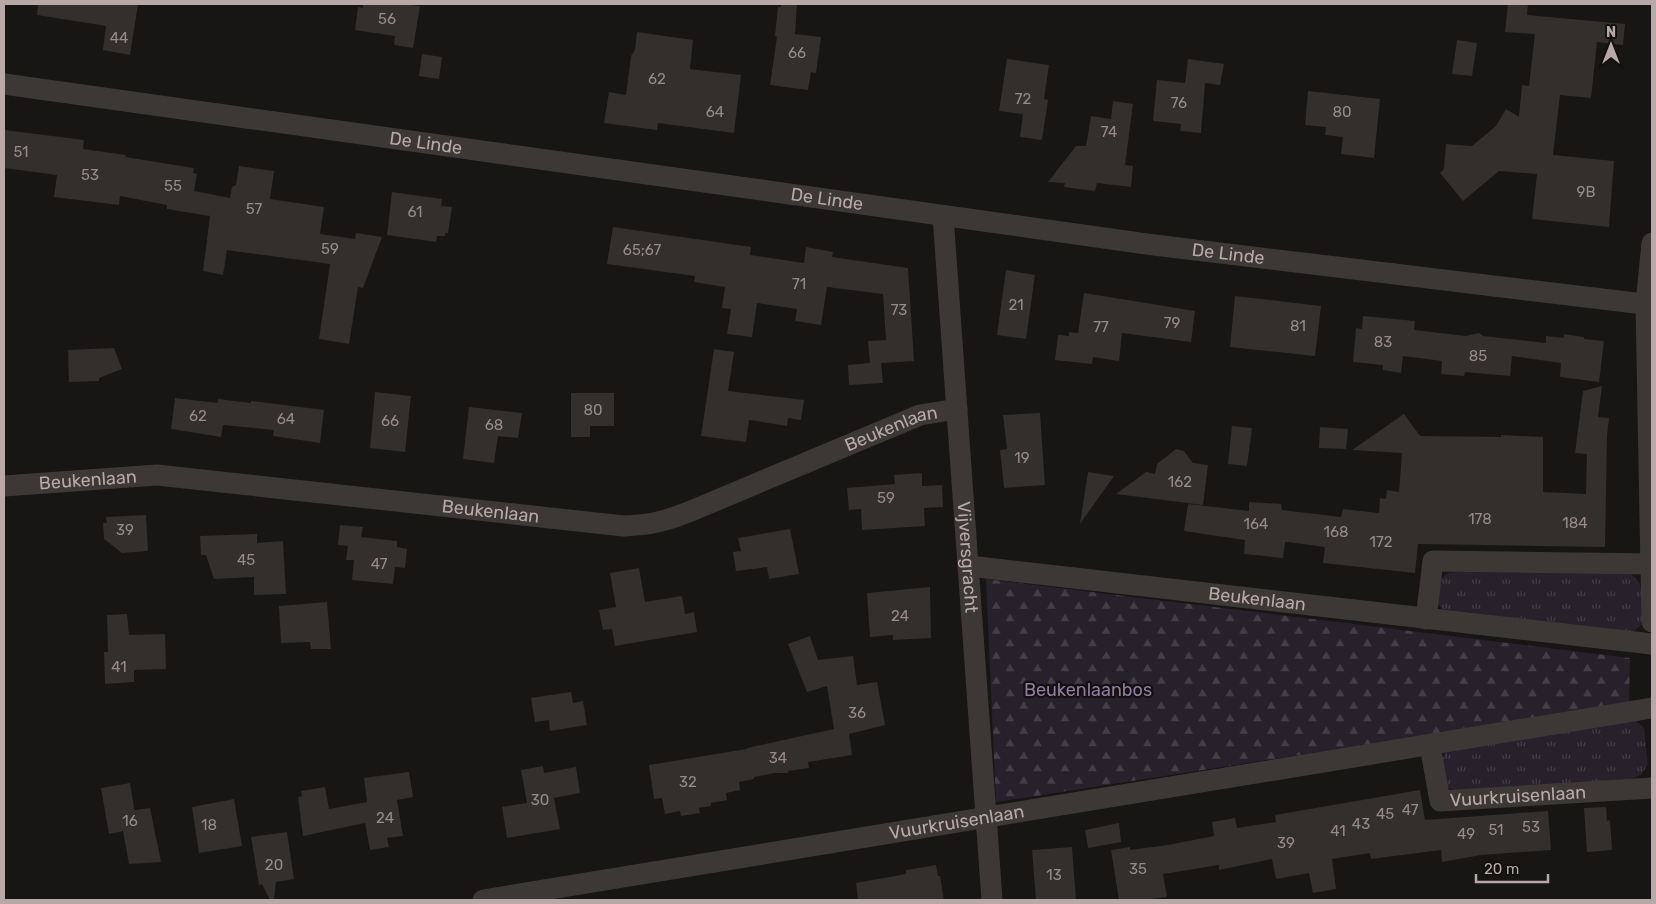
<svg xmlns="http://www.w3.org/2000/svg" width="1656" height="904" viewBox="0 0 1656 904" font-family="Rubik,sans-serif">
<defs>
<pattern id="grass-tufts" width="24" height="20" patternUnits="userSpaceOnUse" patternTransform="scale(1.25)"><rect width="24" height="20" fill="#27212b"/><path d="M3 7l-1-3M5 7V3M7 7l1-3M15 17l-1-3M17 17v-4M19 17l1-3" fill="none" stroke="#443e47"/></pattern>
<pattern id="forest-firs" width="22" height="20" patternUnits="userSpaceOnUse" patternTransform="scale(1.25)"><rect width="22" height="20" fill="#27212b"/><path d="M5 1l3.5 6h-7zM16 11l3.5 6h-7z" fill="#443e47"/></pattern>
</defs>
<rect width="100%" height="100%" fill="#171615"/>
<!-- grass -->
<g fill="url(#grass-tufts)">
<path d="M 1457,572 L 1628,573 C 1643,579 1642,594 1643,608 C 1643,612 1644,617 1643,621 C 1642,626 1636,629 1632,633 L 1442,609 L 1438,604 L 1437,582 L 1448,573 Z"/>
<path d="M 1630,720 L 1637,722 L 1644,728 L 1648,764 L 1641,775 L 1631,779 L 1455,790 L 1447,787 C 1443,774 1439,763 1446,751 Z"/>
</g>
<!-- forest -->
<path fill="url(#forest-firs)" d="M 986,579 L 1630,658 L 1629,704 L 996,802 Z"/>
<!-- building -->
<g fill="#322f2d">
<path d="M 38,4 L 138,4 L 130,55 L 103,50 L 106,26 L 37,15 Z"/>
<path d="M 363,4 L 402,4 L 420,6 L 413,48 L 394,45 L 395,36 L 355,30 L 358,7 L 363,8 Z"/>
<path d="M 781,4 L 797,4 L 795,34 L 821,37 L 816,73 L 811,72 L 808,90 L 770,85 L 777,37 L 775,36 L 778,7 L 781,7 Z"/>
<path d="M 1508,4 L 1528,4 L 1527,15 L 1625,24 L 1623,45 L 1597,42 L 1591,98 L 1560,95 L 1553,155 L 1614,161 L 1609,227 L 1532,219 L 1537,174 L 1499,171 L 1463,201 L 1440,173 L 1444,169 L 1446,144 L 1472,146 L 1496,126 L 1506,109 L 1519,117 L 1522,85 L 1529,86 L 1535,34 L 1505,32 Z"/>
<path d="M 637,32 L 693,40 L 690,69 L 741,75 L 734,133 L 658,123 L 657,130 L 604,123 L 609,92 L 626,95 L 631,56 L 635,50 Z"/>
<path d="M 1457,40 L 1477,43 L 1472,76 L 1452,74 Z"/>
<path d="M 422,54 L 442,57 L 439,79 L 419,76 Z"/>
<path d="M 1007,59 L 1049,65 L 1044,99 L 1048,100 L 1042,140 L 1020,137 L 1023,114 L 999,111 Z"/>
<path d="M 1188,59 L 1224,64 L 1220,85 L 1205,83 L 1201,133 L 1180,131 L 1181,124 L 1153,121 L 1157,80 L 1185,83 Z"/>
<path d="M 1308,91 L 1380,99 L 1374,158 L 1341,154 L 1343,137 L 1325,135 L 1326,127 L 1305,125 Z"/>
<path d="M 1113,101 L 1133,104 L 1125,165 L 1133,166 L 1131,187 L 1097,183 L 1095,191 L 1064,187 L 1065,183 L 1048,182 L 1076,146 L 1086,146 L 1091,116 L 1111,119 Z"/>
<path d="M 4,130 L 84,140 L 83,149 L 126,155 L 125,157 L 194,168 L 193,173 L 197,174 L 194,191 L 230,198 L 232,187 L 236,185 L 239,166 L 274,171 L 270,199 L 324,207 L 320,234 L 355,239 L 356,233 L 382,237 L 363,288 L 358,287 L 349,344 L 319,339 L 330,264 L 227,250 L 223,275 L 203,271 L 210,216 L 167,209 L 167,205 L 120,196 L 119,205 L 54,197 L 57,175 L 4,168 Z"/>
<path d="M 392,192 L 442,199 L 441,206 L 452,207 L 448,233 L 445,233 L 445,236 L 437,236 L 436,242 L 387,235 Z"/>
<path d="M 613,227 L 751,247 L 750,255 L 804,263 L 806,247 L 833,252 L 832,257 L 908,268 L 914,361 L 881,363 L 883,383 L 849,385 L 848,365 L 870,363 L 868,341 L 886,340 L 883,294 L 827,287 L 821,325 L 795,321 L 797,309 L 757,303 L 752,337 L 727,334 L 731,309 L 722,308 L 725,287 L 694,282 L 695,276 L 607,264 Z"/>
<path d="M 1006,270 L 1035,275 L 1026,339 L 997,335 Z"/>
<path d="M 1084,293 L 1195,311 L 1191,342 L 1122,333 L 1119,361 L 1093,357 L 1092,364 L 1055,360 L 1058,335 L 1069,336 L 1069,332 L 1078,333 Z"/>
<path d="M 1235,296 L 1321,306 L 1315,356 L 1230,347 Z"/>
<path d="M 1363,316 L 1415,321 L 1414,330 L 1466,336 L 1479,333 L 1483,336 L 1546,343 L 1546,336 L 1564,338 L 1564,334 L 1584,337 L 1584,339 L 1604,341 L 1599,382 L 1560,377 L 1561,363 L 1512,356 L 1510,376 L 1465,372 L 1464,376 L 1441,374 L 1442,361 L 1403,356 L 1401,373 L 1383,370 L 1383,365 L 1353,362 L 1356,328 L 1362,329 Z"/>
<path d="M 114,348 L 122,369 L 99,378 L 99,381 L 69,382 L 68,350 Z"/>
<path d="M 714,349 L 734,352 L 728,391 L 804,400 L 801,420 L 788,418 L 787,426 L 749,420 L 746,442 L 701,436 Z"/>
<path d="M 1602,386 L 1598,417 L 1609,418 L 1607,436 L 1605,547 L 1418,544 L 1415,573 L 1323,563 L 1325,547 L 1288,542 L 1285,542 L 1283,558 L 1244,554 L 1245,540 L 1184,531 L 1188,504 L 1249,511 L 1249,502 L 1281,504 L 1282,510 L 1341,517 L 1343,509 L 1379,513 L 1380,498 L 1386,499 L 1387,490 L 1399,492 L 1402,453 L 1352,450 L 1404,414 L 1420,436 L 1501,437 L 1501,435 L 1543,437 L 1543,492 L 1586,494 L 1587,454 L 1575,453 L 1583,391 Z"/>
<path d="M 375,392 L 411,396 L 405,452 L 370,448 Z"/>
<path d="M 571,393 L 614,393 L 614,426 L 590,426 L 590,437 L 571,437 Z"/>
<path d="M 175,398 L 218,403 L 218,399 L 251,403 L 251,401 L 324,410 L 320,443 L 273,436 L 274,430 L 223,425 L 221,437 L 171,429 Z"/>
<path d="M 469,407 L 522,413 L 518,438 L 498,436 L 494,463 L 463,459 Z"/>
<path d="M 1040,413 L 1045,485 L 1004,488 L 1000,450 L 1007,449 L 1003,415 Z"/>
<path d="M 1232,426 L 1252,428 L 1247,466 L 1228,464 Z"/>
<path d="M 1320,427 L 1348,429 L 1346,449 L 1319,448 Z"/>
<path d="M 1176,449 L 1184,451 L 1193,463 L 1208,465 L 1203,505 L 1116,494 L 1146,472 L 1155,474 L 1157,464 Z"/>
<path d="M 1088,472 L 1114,476 L 1080,524 Z"/>
<path d="M 922,473 L 922,486 L 942,485 L 943,507 L 924,508 L 925,526 L 862,530 L 861,509 L 849,510 L 847,488 L 895,484 L 894,475 Z"/>
<path d="M 146,515 L 148,551 L 122,553 L 104,539 L 103,523 L 107,523 L 106,517 Z"/>
<path d="M 340,525 L 363,527 L 361,537 L 397,541 L 397,547 L 407,549 L 405,568 L 395,567 L 393,584 L 352,580 L 354,560 L 346,560 L 348,546 L 338,545 Z"/>
<path d="M 790,529 L 799,574 L 769,579 L 767,567 L 736,571 L 733,552 L 741,551 L 738,538 Z"/>
<path d="M 257,534 L 257,543 L 283,541 L 286,594 L 254,595 L 254,577 L 214,579 L 206,555 L 201,555 L 200,536 Z"/>
<path d="M 639,568 L 645,602 L 682,596 L 685,614 L 694,612 L 697,632 L 615,646 L 612,629 L 603,630 L 599,610 L 616,607 L 610,573 Z"/>
<path d="M 930,587 L 931,638 L 893,640 L 893,635 L 870,637 L 867,593 Z"/>
<path d="M 327,602 L 331,649 L 311,649 L 310,642 L 281,643 L 279,606 Z"/>
<path d="M 127,614 L 129,635 L 165,634 L 166,669 L 134,670 L 134,682 L 105,684 L 104,652 L 108,652 L 107,615 Z"/>
<path d="M 810,636 L 818,660 L 853,656 L 857,685 L 877,682 L 885,725 L 849,734 L 852,755 L 808,762 L 809,768 L 788,771 L 788,773 L 774,773 L 754,777 L 754,779 L 739,782 L 740,790 L 726,793 L 727,800 L 711,803 L 711,806 L 699,808 L 700,813 L 681,816 L 680,811 L 665,814 L 662,798 L 654,799 L 649,765 L 747,749 L 747,748 L 834,729 L 827,686 L 807,692 L 788,644 Z"/>
<path d="M 571,692 L 573,703 L 583,701 L 587,725 L 550,731 L 549,720 L 535,722 L 531,698 Z"/>
<path d="M 543,766 L 544,773 L 576,767 L 580,793 L 554,798 L 560,829 L 507,838 L 502,807 L 527,803 L 521,770 Z"/>
<path d="M 409,772 L 413,797 L 397,800 L 403,836 L 387,838 L 389,847 L 370,850 L 365,823 L 303,836 L 298,797 L 302,796 L 301,791 L 325,787 L 329,809 L 367,802 L 364,778 Z"/>
<path d="M 130,783 L 134,807 L 133,808 L 135,810 L 150,808 L 161,862 L 129,864 L 123,831 L 109,834 L 101,788 Z"/>
<path d="M 1420,790 L 1425,820 L 1548,811 L 1551,850 L 1481,855 L 1442,862 L 1441,850 L 1371,859 L 1370,853 L 1332,859 L 1336,889 L 1313,893 L 1309,873 L 1276,879 L 1272,859 L 1219,870 L 1219,865 L 1163,874 L 1167,897 L 1141,900 L 1119,900 L 1111,850 L 1130,847 L 1130,850 L 1168,845 L 1214,836 L 1212,822 L 1235,818 L 1237,828 L 1276,822 L 1275,815 Z"/>
<path d="M 234,799 L 242,846 L 199,853 L 192,807 Z"/>
<path d="M 1606,807 L 1607,821 L 1610,820 L 1612,850 L 1587,852 L 1584,808 Z"/>
<path d="M 1119,823 L 1121,842 L 1088,848 L 1085,830 Z"/>
<path d="M 287,832 L 294,879 L 276,882 L 274,900 L 270,900 L 262,884 L 259,885 L 251,837 Z"/>
<path d="M 1072,847 L 1076,900 L 1036,900 L 1032,850 Z"/>
<path d="M 936,865 L 938,876 L 940,876 L 944,900 L 858,900 L 856,883 L 906,874 L 906,870 Z"/>
</g>
<g fill="none" stroke-linecap="round" stroke-linejoin="round">
<!-- minor -->
<g stroke="#3d3836" stroke-width="21">
<path id="s1" d="M 4,84 L 1154,245 L 1652,305"/>
<path id="s2" d="M 943,216 L 992,900"/>
<path d="M 1652,243 L 1646,304 L 1652,622"/>
<path id="s3" d="M 4,486 L 157,475 L 624,526 C 651,525 666,521 691,511 L 920,415 L 957,409"/>
<path id="s4" d="M 969,566 L 1652,644"/>
<path d="M 1426,619 L 1433,561 L 1651,564"/>
<path id="s5" d="M 1430,745 L 1440,801 L 1652,788"/>
<path id="s6" d="M 483,900 L 1652,708"/>
</g>
</g>
<g text-anchor="middle" stroke-width="4.5" stroke-linejoin="round" paint-order="stroke">
<!-- number labels -->
<g font-size="15" fill="#978a88">
<text x="387" y="24">56</text>
<text x="119" y="43">44</text>
<text x="797" y="58">66</text>
<text x="657" y="84">62</text>
<text x="1023" y="104">72</text>
<text x="1179" y="108">76</text>
<text x="715" y="117">64</text>
<text x="1342" y="117">80</text>
<text x="1109" y="137">74</text>
<text x="21" y="157">51</text>
<text x="90" y="180">53</text>
<text x="173" y="191">55</text>
<text x="1586" y="197">9B</text>
<text x="254" y="214">57</text>
<text x="415" y="217">61</text>
<text x="330" y="254">59</text>
<text x="642" y="255">65;67</text>
<text x="799" y="289">71</text>
<text x="1016" y="310">21</text>
<text x="899" y="315">73</text>
<text x="1172" y="328">79</text>
<text x="1298" y="331">81</text>
<text x="1101" y="332">77</text>
<text x="1383" y="347">83</text>
<text x="1478" y="361">85</text>
<text x="593" y="415">80</text>
<text x="198" y="421">62</text>
<text x="286" y="424">64</text>
<text x="390" y="426">66</text>
<text x="494" y="430">68</text>
<text x="1022" y="463">19</text>
<text x="1180" y="487">162</text>
<text x="886" y="503">59</text>
<text x="1480" y="524">178</text>
<text x="1575" y="528">184</text>
<text x="1256" y="529">164</text>
<text x="125" y="535">39</text>
<text x="1336" y="537">168</text>
<text x="1381" y="547">172</text>
<text x="246" y="565">45</text>
<text x="379" y="569">47</text>
<text x="900" y="621">24</text>
<text x="119" y="672">41</text>
<text x="857" y="718">36</text>
<text x="778" y="763">34</text>
<text x="688" y="787">32</text>
<text x="540" y="805">30</text>
<text x="1410" y="815">47</text>
<text x="1385" y="819">45</text>
<text x="385" y="823">24</text>
<text x="130" y="826">16</text>
<text x="1361" y="829">43</text>
<text x="209" y="830">18</text>
<text x="1531" y="832">53</text>
<text x="1496" y="835">51</text>
<text x="1338" y="836">41</text>
<text x="1466" y="839">49</text>
<text x="1286" y="848">39</text>
<text x="274" y="870">20</text>
<text x="1138" y="874">35</text>
<text x="1054" y="880">13</text>
</g>
<!-- street labels -->
<g font-size="18" fill="#b9a9a6" stroke="#121110">
<text dy="6" stroke="none"><textPath href="#s1" startOffset="426">De Linde</textPath></text>
<text dy="6" stroke="none"><textPath href="#s1" startOffset="831">De Linde</textPath></text>
<text dy="6" stroke="none"><textPath href="#s1" startOffset="1236">De Linde</textPath></text>
<text dy="6" stroke="none"><textPath href="#s3" startOffset="909">Beukenlaan</textPath></text>
<text dy="6" stroke="none"><textPath href="#s3" startOffset="84">Beukenlaan</textPath></text>
<text dy="6" stroke="none"><textPath href="#s3" startOffset="489">Beukenlaan</textPath></text>
<text dy="6" stroke="none"><textPath href="#s2" startOffset="342">Vijversgracht</textPath></text>
<text dy="6" stroke="none"><textPath href="#s4" startOffset="290">Beukenlaan</textPath></text>
<text dy="6" stroke="none"><textPath href="#s5" startOffset="135">Vuurkruisenlaan</textPath></text>
<text dy="6" stroke="none"><textPath href="#s6" startOffset="480">Vuurkruisenlaan</textPath></text>
</g>
<!-- park labels -->
<g font-size="18" fill="#937ba6" stroke="#121110">
<text x="1088" y="696">Beukenlaanbos</text>
</g>
</g>
<!-- border -->
<rect width="1656" height="904" fill="none" stroke="#b9a9a6" stroke-width="10"/>
<!-- north arrow -->
<g transform="translate(1611 45)" stroke="#121110" stroke-width="4" paint-order="stroke">
<path d="M0-4L9 19L0 12L-9 19Z" fill="#b9a9a6"/>
<text y="-8" font-size="14" font-weight="bold" text-anchor="middle" fill="#b9a9a6">N</text>
</g>
<!-- scale -->
<path d="M1476 874v8h72v-8" fill="none" stroke="#b9a9a6" stroke-width="2.5"/>
<text x="1484" y="874" font-size="15" fill="#b9a9a6" stroke="#121110" stroke-width="4" paint-order="stroke">20 m</text>
</svg>
